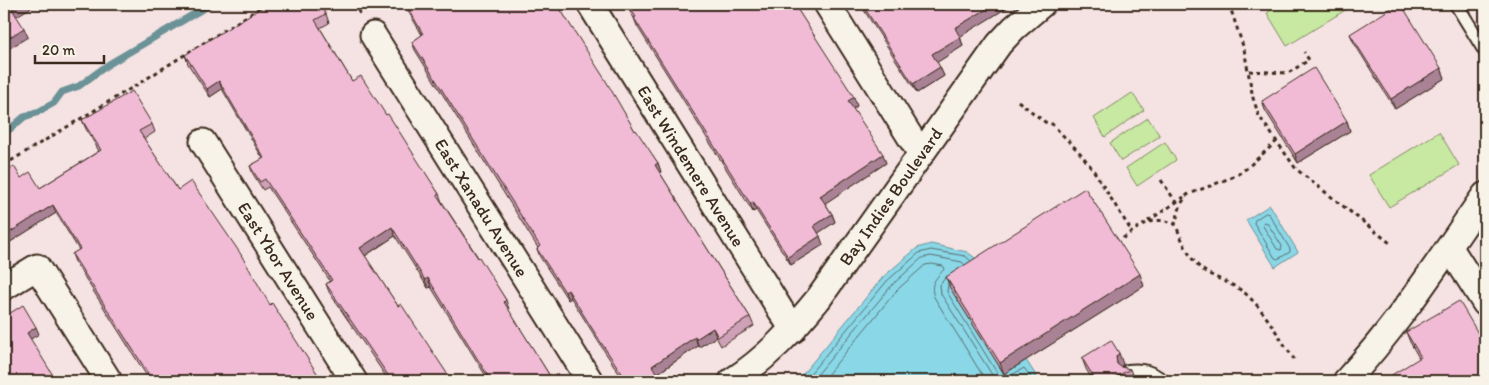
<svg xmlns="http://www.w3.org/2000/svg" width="1489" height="385" viewBox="0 0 1489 385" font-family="Itim,sans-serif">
<rect width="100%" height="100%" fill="#f5e2e2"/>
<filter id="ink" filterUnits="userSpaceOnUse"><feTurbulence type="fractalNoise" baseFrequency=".02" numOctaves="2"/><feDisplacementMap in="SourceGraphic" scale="10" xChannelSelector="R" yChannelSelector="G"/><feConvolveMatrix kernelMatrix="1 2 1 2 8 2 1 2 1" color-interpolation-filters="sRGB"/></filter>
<g filter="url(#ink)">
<!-- green -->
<g fill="#c7e9a2" stroke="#818a60">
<path d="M 1282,4 L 1355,4 L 1287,46 L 1267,13 Z"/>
<path d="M 1132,93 L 1144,110 L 1105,137 L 1094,118 Z"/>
<path d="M 1148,118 L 1160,136 L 1121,161 L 1110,143 Z"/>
<path d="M 1439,132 L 1459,165 L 1389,207 L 1369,175 Z"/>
<path d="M 1165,142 L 1176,160 L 1137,186 L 1126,168 Z"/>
</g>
<!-- water -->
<g fill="#89d7e7" stroke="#6a9297">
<path d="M 1270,205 L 1298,252 L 1275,267 L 1246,220 Z"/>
<path d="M 931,244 L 967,252 L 986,266 L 1026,360 L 1035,374 L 1036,381 L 797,381 L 883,277 L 917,248 Z"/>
</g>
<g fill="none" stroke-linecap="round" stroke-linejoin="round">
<!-- shore -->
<g stroke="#5a6f6e" stroke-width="1">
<path d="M 1266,213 L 1269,214 L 1290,249 L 1290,252 L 1278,259 L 1275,258 L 1254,223 L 1255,220 Z"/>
<path d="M 1264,222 L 1267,223 L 1282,246 L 1281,250 L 1277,249 L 1263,226 Z"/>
<path d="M 945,278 L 940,285 L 941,294 L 996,381"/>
<path d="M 948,284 L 947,292 L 999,376 L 1006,378 L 1024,368 L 1030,376 L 1031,381"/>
<path d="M 804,381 L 887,281 L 919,253 L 931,250 L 965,256 L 970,260"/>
<path d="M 812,381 L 892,285 L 914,265 L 922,258 L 931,256 L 962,262 L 964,264"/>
<path d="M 822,381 L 897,290 L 925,265 L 932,264 L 943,266 L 945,268 C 937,278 929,282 934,297 L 986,381"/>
</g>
<!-- stream -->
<path stroke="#6a9297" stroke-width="7" d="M 4,132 L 10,129 L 24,117 L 36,113 L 54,103 L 62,92 L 79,86 L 109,64 L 211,4"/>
<!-- service casing -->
<g stroke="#3b2a1e" stroke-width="16">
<g id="service">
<path d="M 1456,4 L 1485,51"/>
<path d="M 1128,371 C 1142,369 1152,372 1163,381"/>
</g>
</g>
<!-- minor casing -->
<g stroke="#3b2a1e" stroke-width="29">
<g id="minor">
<path id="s1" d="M 590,4 L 793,330"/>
<path d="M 827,4 L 921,154"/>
<path id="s2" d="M 373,35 L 590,381"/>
<path id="s3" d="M 203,142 L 354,381"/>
<path d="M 1450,248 L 1485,303"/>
<path d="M 4,287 L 37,267 L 109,381"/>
<path id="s4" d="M 732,381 C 766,359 793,330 819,298 L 999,44 L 1014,28 L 1042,4"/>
<path d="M 1346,381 C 1399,324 1441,258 1485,195"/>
</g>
</g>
<!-- path -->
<g stroke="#3b2a1e" stroke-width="3" stroke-dasharray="4 4" stroke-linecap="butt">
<path d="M 353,4 L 361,15"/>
<path d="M 1229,4 L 1244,49 L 1253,98 L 1259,116 L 1296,169 L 1390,243"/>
<path d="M 1249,71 L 1288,73 L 1309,60 L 1304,52"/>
<path d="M 1018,101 L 1045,122 L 1052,124 L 1080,153 L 1092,168 L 1132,232"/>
<path d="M 1277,141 L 1247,168 L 1235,176 L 1187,195 L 1181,204 L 1175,224 C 1182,239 1189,260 1203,270 C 1217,280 1233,283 1246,294 C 1266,312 1279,338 1294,359"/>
<path d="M 4,165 L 138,84 L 266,4"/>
<path d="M 1161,180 L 1176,202"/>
<path d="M 1148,221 L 1184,197"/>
<path d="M 1116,243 C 1136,230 1150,213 1175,224"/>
</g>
<!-- service -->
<use href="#service" stroke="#f7f3e8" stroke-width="12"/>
<!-- minor -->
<use href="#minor" stroke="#f7f3e8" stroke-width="25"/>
</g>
<!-- wall -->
<g fill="#cfa1b7" stroke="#3b2a1e">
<path d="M 404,4 L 557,4 L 635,131 L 658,163 L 661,172 L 660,173 L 750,317 L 754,326 L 721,346 L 716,337 L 699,347 L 698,346 L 657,374 L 660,381 L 624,381 L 603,349 L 571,298 L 568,300 L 540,257 L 537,249 L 538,248 L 415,50 L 412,42 L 422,35 Z"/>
<path d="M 625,4 L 794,4 L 857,106 L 853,109 L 886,163 L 825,203 L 832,214 L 835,222 L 818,233 L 823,245 L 791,265 L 756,210 L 753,212 L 637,26 L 634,18 Z"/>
<path d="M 860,4 L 1013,4 L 960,36 L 963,46 L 937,62 L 944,76 L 917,93 Z"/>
<path d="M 326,14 L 329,23 L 320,28 L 352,81 L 386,115 L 439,194 L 442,202 L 506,300 L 509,309 L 508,309 L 553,381 L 489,381 L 431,287 L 428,288 L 395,236 L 365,256 L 398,306 L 452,381 L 389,381 L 329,292 L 326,284 L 330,281 L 268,187 L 263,190 L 253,174 L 250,166 L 263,159 L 222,89 L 210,97 L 188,64 L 185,55 Z"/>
<path d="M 1350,34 L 1441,68 L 1445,78 L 1395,109 L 1354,43 Z"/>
<path d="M 1262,101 L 1347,121 L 1350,131 L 1298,163 L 1265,110 Z"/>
<path d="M 82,120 L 152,124 L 155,132 L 144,139 L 178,190 L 270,305 L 322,381 L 150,381 L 75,262 L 72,254 L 79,250 L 56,213 L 4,246 L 4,173 L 21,178 L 40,188 L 99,151 L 86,129 Z"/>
<path d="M 1485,232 L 1485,248 L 1480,236 Z"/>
<path d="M 946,277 L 1144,286 L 1004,374 L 950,288 Z"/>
<path d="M 1406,332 L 1485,345 L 1419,358 L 1410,342 Z"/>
<path d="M 1082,358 L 1123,364 L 1121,367 L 1130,369 L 1134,380 L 1132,381 L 1093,381 L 1086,369 Z"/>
</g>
<!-- shaded-wall -->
<g fill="#a98395" stroke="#3b2a1e">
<path d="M 20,4 L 37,4 L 15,17 L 12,9 Z"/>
<path d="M 995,4 L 1013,4 L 958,38 L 955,28 Z"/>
<path d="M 24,28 L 28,37 L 10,48 L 7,39 Z"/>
<path d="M 5,36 L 8,45 L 4,48 L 4,37 Z"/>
<path d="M 960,37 L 963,46 L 936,63 L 932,54 Z"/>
<path d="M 940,67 L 944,76 L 917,93 L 913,84 Z"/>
<path d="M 1441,68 L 1445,78 L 1395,109 L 1391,99 Z"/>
<path d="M 219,81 L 222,89 L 210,97 L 207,89 Z"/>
<path d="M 854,97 L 857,106 L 851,110 L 848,101 Z"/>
<path d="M 1347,121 L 1350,131 L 1298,163 L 1295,154 Z"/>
<path d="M 883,154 L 886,163 L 824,204 L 820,196 Z"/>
<path d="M 658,163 L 661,172 L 658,174 L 655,165 Z"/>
<path d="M 753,202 L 756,210 L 753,212 L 750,203 Z"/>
<path d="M 53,205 L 56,213 L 4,246 L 4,236 Z"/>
<path d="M 832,214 L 835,222 L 817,234 L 814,226 Z"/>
<path d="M 392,227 L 395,236 L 363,257 L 360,248 Z"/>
<path d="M 820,236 L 823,245 L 791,265 L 788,257 Z"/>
<path d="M 1140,274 L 1144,286 L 1004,374 L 1000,363 Z"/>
<path d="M 428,278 L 431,287 L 428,288 L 425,280 Z"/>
<path d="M 568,290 L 571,298 L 568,300 L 565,292 Z"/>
<path d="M 36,327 L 39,334 L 29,340 L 27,333 Z"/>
<path d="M 713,328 L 716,337 L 699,347 L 696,339 Z"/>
<path d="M 695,337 L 698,346 L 655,375 L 652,366 Z"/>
<path d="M 1119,353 L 1123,364 L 1120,368 L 1121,375 L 1117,364 L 1116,357 Z"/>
<path d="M 658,375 L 660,381 L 648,381 Z"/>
</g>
<!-- building -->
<g fill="#f1bbd5" stroke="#3b2a1e">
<path d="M 4,4 L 20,4 L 12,9 L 24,28 L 7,39 L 5,36 L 4,37 Z"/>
<path d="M 267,4 L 319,4 L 326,14 L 315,20 L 352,81 L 361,76 L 386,115 L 388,114 L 439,194 L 437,195 L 478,258 L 479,257 L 506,300 L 504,302 L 553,381 L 491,381 L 428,278 L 425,280 L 392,227 L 360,248 L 398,306 L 401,304 L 452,381 L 392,381 L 326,284 L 332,280 L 265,179 L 260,182 L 250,166 L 264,158 L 219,81 L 207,89 L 185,55 Z"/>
<path d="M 406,4 L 557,4 L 606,81 L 635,131 L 636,130 L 658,163 L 655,165 L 750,317 L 718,337 L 713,328 L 696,339 L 695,337 L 652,366 L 658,375 L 648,381 L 627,381 L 600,341 L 568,290 L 565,292 L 537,249 L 540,246 L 412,42 L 423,34 Z"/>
<path d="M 627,4 L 794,4 L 854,97 L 848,101 L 883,154 L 820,196 L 832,214 L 814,226 L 820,236 L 788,257 L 753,202 L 750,203 L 634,18 L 636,17 Z"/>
<path d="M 862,4 L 995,4 L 955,28 L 960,37 L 932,54 L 940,67 L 913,84 Z"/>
<path d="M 1398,4 L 1401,4 L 1441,68 L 1391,99 L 1350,34 Z"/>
<path d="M 1314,68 L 1347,121 L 1295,154 L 1262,101 Z"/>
<path d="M 132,91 L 152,124 L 139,131 L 178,190 L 191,181 L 240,253 L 270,305 L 272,303 L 322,381 L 153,381 L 72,254 L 80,249 L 53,205 L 4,236 L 4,173 L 14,166 L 21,178 L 30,172 L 40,188 L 101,150 L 82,120 Z"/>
<path d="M 1085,188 L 1140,274 L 1000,363 L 946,277 Z"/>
<path d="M 1485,232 L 1485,244 L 1480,236 Z"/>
<path d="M 1459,301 L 1485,345 L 1485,381 L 1382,381 L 1421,357 L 1406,332 Z"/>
<path d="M 23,305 L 36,327 L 27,333 L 54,377 L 55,376 L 58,381 L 4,381 L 4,317 Z"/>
<path d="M 1111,340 L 1119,353 L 1116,357 L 1117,364 L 1121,367 L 1130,369 L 1109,381 L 1096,381 L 1082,358 Z"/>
</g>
</g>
<g text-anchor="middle" stroke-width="5" stroke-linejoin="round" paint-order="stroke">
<!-- street labels -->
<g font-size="18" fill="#3b2a1e" stroke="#f7f3e8">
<text dy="6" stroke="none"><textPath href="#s1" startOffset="191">East Windemere Avenue</textPath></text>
<text dy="6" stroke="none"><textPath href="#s4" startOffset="245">Bay Indies Boulevard</textPath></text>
<text dy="6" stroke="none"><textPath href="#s2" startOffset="204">East Xanadu Avenue</textPath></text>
<text dy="6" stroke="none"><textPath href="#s3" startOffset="141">East Ybor Avenue</textPath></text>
</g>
</g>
<!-- margin -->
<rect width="1489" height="385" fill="none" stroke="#f7f3e8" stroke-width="20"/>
<rect x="10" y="10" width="1469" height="365" fill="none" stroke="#3b2a1e" stroke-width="2" filter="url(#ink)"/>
<!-- scale -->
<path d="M35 55v8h69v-8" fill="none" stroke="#3b2a1e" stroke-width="2.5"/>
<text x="42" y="55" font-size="15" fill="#3b2a1e" stroke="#f7f3e8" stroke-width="4" paint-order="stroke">20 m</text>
</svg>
